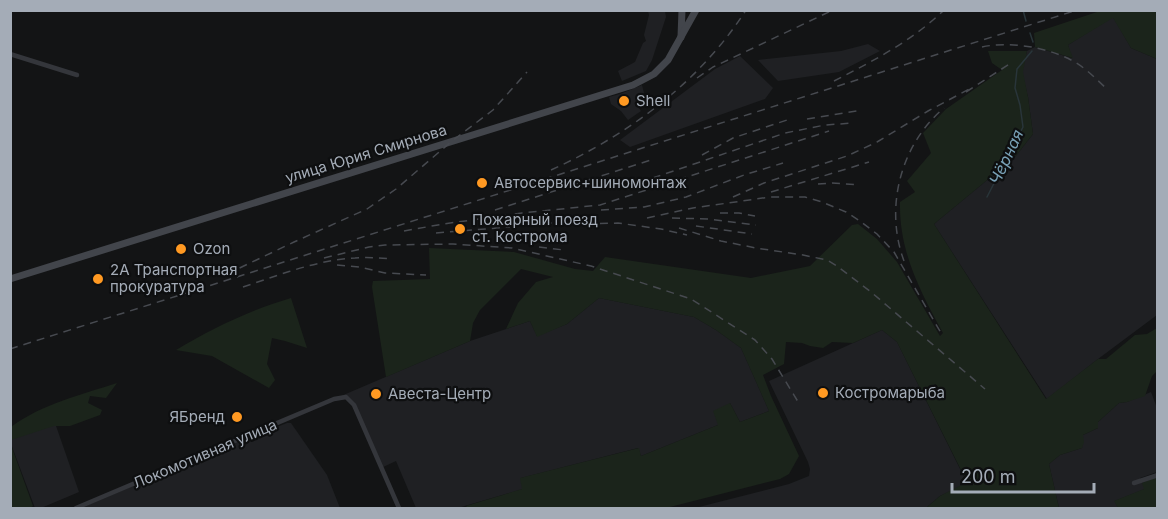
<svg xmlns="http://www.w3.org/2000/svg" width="1168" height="519" viewBox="0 0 1168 519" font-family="Inter,sans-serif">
<rect width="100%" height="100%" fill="#131415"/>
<!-- built -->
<g fill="#1f2023">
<path d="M 648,11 L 665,11 L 666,17 L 652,60 L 646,71 L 622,81 L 618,71 L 635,62 L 643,43 L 646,41 L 644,35 L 649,15 Z"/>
<path d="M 1113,17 L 1131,48 L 1157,59 L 1157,315 L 1098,359 L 1047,399 L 934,224 L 1015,157 L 1033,134 L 1028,97 L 1022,72 L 1027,51 L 1035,47 L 1072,58 L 1068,45 Z"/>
<path d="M 868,44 L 880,51 L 839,72 L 778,81 L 758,60 L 841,51 Z"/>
<path d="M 740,56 L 773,88 L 765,99 L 630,147 L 620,140 L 715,69 Z"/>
<path d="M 642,85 L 644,93 L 642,98 L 636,104 L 641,111 L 628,120 L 621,111 L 611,104 L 609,97 L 620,94 Z"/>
<path d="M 599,298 L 694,317 L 716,330 L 741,348 L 769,411 L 740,422 L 730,403 L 718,425 L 641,456 L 638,448 L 521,478 L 523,489 L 458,508 L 416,508 L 396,461 L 381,468 L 354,405 L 346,397 L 334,399 L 470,341 L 530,321 L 537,336 L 567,324 Z"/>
<path d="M 882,330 L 897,342 L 967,483 L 940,496 L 926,508 L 695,508 L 789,484 L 809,476 L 810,469 L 808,462 L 769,381 Z"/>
<path d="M 1151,392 L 1157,408 L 1157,472 L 1140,478 L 1145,489 L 1115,501 L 1118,508 L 1059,508 L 1049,464 L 1060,455 L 1082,448 L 1083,435 L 1098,428 L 1098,422 L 1119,403 L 1127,402 Z"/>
<path d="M 55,423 L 79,492 L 41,508 L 35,508 L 11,444 L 11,437 Z"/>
<path d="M 287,423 L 291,423 L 327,475 L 340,508 L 81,508 L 231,445 Z"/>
</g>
<!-- green -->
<g fill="#1b241b">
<path d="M 1103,10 L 1157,11 L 1157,59 L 1131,48 L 1113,18 L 1068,45 L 1073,58 L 1035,47 L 1034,33 Z"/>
<path d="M 988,51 L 1027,51 L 1023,72 L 1028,97 L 1033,134 L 1015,157 L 934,224 L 1046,399 L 1098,359 L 1106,359 L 1135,335 L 1147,334 L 1157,328 L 1157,371 L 1152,376 L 1145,396 L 1127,402 L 1119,403 L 1098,422 L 1098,428 L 1083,435 L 1084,442 L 1082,448 L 1060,455 L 1049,464 L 1059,508 L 926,508 L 940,496 L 967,482 L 897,342 L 882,330 L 853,343 L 832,342 L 823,348 L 810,346 L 802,343 L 786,342 L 784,364 L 763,375 L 771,396 L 799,456 L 789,474 L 780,479 L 666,508 L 468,508 L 466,506 L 522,489 L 520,478 L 639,448 L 641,456 L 718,425 L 713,411 L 730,403 L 740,422 L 769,411 L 741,348 L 716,330 L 694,317 L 599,298 L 567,324 L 537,337 L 530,321 L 506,329 L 518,303 L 536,282 L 553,277 L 521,269 L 480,310 L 473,323 L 470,341 L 386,377 L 372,287 L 373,281 L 430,279 L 429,248 L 514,252 L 575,269 L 593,271 L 605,257 L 751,278 L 810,266 L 852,225 L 858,224 L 877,239 L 897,262 L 940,336 L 943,333 C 920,291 899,252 900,202 L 915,192 L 907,181 L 931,153 L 923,133 L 946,109 L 1002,70 L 992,63 Z"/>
<path d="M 291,298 L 307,348 L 285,341 L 272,338 L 267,364 L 275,380 L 269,388 L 212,356 L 176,350 C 213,328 250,310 291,298 Z"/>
<path d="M 117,383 L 106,398 L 90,396 L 88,403 L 102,410 L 100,415 L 70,426 L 54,426 L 11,440 L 11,427 C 42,404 80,395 117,383 Z"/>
<path d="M 11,445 L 33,506 L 30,508 L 11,508 Z"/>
<path d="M 1157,477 L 1157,508 L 1118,508 L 1114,501 L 1144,489 L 1142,483 Z"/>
</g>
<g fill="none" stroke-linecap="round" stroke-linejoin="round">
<!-- stream -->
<g stroke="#29353a" stroke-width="1.5">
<path d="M 1023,10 L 1026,21"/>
<path d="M 1030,33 L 1033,42"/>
<path d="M 987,197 L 1023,127 L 1020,105 L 1015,88 L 1017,69 L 1032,51"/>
</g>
<!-- minor -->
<g stroke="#34363b" stroke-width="4.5">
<path d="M 10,54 L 77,75"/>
<path d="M 1134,483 L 1158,475"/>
<path d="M 76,508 L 334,399 L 346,397 L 354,405 L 399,508"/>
</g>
<!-- secondary -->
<g stroke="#42454b" stroke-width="7">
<path d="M 681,37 L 682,10"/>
<path d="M 10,279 L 633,85 L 654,74 L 668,60 L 696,10"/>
</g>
<!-- rail -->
<g stroke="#474a50" stroke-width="1.5" stroke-dasharray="8 6" stroke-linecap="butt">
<path d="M 982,47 C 1009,41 1046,47 1071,60 C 1085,67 1096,79 1108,90"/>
<path d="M 697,78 L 713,67 L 728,60 L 833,10"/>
<path d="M 834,81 C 873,61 912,41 944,10"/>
<path d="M 966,92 L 1011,63"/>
<path d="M 807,119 L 857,111"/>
<path d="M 702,155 L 733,138 L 790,119"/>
<path d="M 551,170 C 628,135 700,82 746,10"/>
<path d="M 818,184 L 832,183 L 859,185"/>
<path d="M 627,189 L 644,181 L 785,133 L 825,125 L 853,123"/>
<path d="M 771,192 L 869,162"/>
<path d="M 733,197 L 764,183 L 847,156 L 877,142 L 928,111 L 973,87"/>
<path d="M 495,210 L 654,159"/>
<path d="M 601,210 L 644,207 L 686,197 L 744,175 L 783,163"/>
<path d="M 720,213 L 739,213 L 755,216"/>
<path d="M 647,218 L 693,208 L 770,197 L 805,197 L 822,202 L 846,212 L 860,221 L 877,234 L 894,252 L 941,333"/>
<path d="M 672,218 L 709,219 L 756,225"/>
<path d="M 502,223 L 522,222 L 588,224 L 618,223 L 661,229 L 687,235"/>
<path d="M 696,226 L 752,234"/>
<path d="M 679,228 L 721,241 L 756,248 L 803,255 L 827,260 L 837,266 L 871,292 L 985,389"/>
<path d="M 404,231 L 443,224 L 522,213 L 600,205 L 829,131"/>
<path d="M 436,233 L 510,227"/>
<path d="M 504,241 L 557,239"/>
<path d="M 539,247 L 564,250"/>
<path d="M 324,258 L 369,247 L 385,245 L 453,244 L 512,248 L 591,266 L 691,299 L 755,340 L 772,359 L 800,405"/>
<path d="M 904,261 C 884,207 901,144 944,108"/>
<path d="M 337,265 L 360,267 L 385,273 L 426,275"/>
<path d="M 227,274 L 294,242 L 367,209 L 396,189 L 452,141 L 493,110 L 527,72"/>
<path d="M 243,287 C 279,275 317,260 355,258 C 368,257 380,258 392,259"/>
<path d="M 10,349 L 1077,10"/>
</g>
</g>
<!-- markers -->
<g fill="#f92" stroke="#0e0f10" stroke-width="2">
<circle cx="624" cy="101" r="6"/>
<circle cx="482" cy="183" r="6"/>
<circle cx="460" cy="229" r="6"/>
<circle cx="181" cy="249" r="6"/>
<circle cx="98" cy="279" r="6"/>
<circle cx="823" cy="393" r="6"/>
<circle cx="376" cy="394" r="6"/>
<circle cx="237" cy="417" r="6"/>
</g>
<g text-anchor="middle" stroke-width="4.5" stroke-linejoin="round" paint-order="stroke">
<!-- poi labels -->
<g font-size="15" fill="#a4acb7" stroke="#0e0f10" text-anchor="start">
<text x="636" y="106">Shell</text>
<text x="494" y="188">Автосервис+шиномонтаж</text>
<text x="472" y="225">Пожарный поезд<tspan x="472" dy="17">ст. Кострома</tspan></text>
<text x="193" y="254">Ozon</text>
<text x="110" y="275">2А Транспортная<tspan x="110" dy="17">прокуратура</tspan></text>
<text x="835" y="398">Костромарыба</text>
<text x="388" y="399">Авеста-Центр</text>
<text x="225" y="422" text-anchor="end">ЯБренд</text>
</g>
<!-- street labels -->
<g font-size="15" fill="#a4acb7" stroke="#0e0f10">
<text transform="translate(366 154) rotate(-17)" y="5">улица Юрия Смирнова</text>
<text transform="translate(205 454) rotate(-23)" y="5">Локомотивная улица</text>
</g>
<!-- water labels -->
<g font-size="16" font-style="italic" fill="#78a0b5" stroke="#0e0f10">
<text transform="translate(1006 157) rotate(-65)" y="6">Чёрная</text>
</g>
</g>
<!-- border -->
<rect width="1168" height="519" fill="none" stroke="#a4acb7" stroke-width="24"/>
<!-- scale -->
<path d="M952 483v9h142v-9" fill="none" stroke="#a4acb7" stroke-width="3"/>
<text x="961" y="483" font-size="18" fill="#a4acb7" stroke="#0e0f10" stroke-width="4.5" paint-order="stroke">200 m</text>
</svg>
